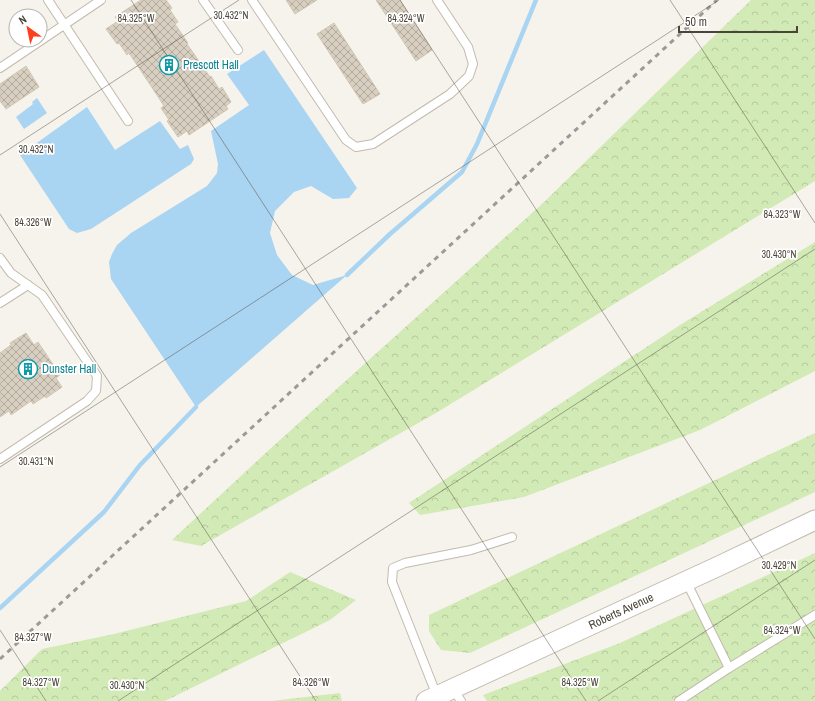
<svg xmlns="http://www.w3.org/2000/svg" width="815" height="701" viewBox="0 0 815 701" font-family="'Archivo Narrow',sans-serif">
<defs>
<pattern id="forest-crowns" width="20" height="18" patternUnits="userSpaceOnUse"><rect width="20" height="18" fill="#d2eab5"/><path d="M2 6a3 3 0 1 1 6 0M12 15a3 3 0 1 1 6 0" fill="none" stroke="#b6ca9c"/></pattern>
<pattern id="building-cross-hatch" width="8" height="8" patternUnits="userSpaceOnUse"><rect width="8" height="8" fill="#d8cfc1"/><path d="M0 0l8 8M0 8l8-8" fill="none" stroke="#b1aa9e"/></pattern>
</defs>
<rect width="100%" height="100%" fill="#f6f3ec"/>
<!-- forest -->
<g fill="url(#forest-crowns)">
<path d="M 751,0 L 815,0 L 815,181 L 436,413 L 201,546 L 172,540 L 270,449 L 542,204 Z"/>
<path d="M 815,242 L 815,371 L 700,430 L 524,497 L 420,515 L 409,503 L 680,325 Z"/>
<path d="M 815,433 L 815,492 L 470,653 L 441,650 L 429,631 L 429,615 Z"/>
<path d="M 815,553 L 815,701 L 487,701 L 483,695 L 620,643 Z"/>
<path d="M 290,572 L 356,600 L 330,620 L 165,701 L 0,701 L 0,691 L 42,649 L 114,634 L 246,601 Z"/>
<path d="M 340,693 L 342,701 L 271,701 Z"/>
</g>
<!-- water -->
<g fill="#a9d4f2">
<path d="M 264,50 L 357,188 L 349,198 L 333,199 L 311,186 L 294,192 L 275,211 L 270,233 L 277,255 L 292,275 L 313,285 L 347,275 L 196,407 L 111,279 L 109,262 L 112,254 L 117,245 L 131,233 L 207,186 L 217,173 L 218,164 L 211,131 L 249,105 L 227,74 Z"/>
<path d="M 37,98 L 47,113 L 24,129 L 16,117 L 33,104 L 32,102 Z"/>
<path d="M 87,107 L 115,150 L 160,121 L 180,149 L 188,145 L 194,159 L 191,164 L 91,229 L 77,233 L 69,229 L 20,155 Z"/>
</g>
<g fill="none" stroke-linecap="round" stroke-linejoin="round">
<!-- stream -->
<g stroke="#a9d4f2" stroke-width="4.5">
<path d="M 347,275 L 390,234 L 462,172 L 477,144 L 536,0"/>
<path d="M 0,608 L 104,512 L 140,465 L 196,407"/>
</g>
</g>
<!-- building -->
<g fill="url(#building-cross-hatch)" stroke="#d3c7b4">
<path d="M 141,0 L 166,0 L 172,8 L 170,10 L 178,22 L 175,24 L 188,43 L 187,44 L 210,77 L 211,76 L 219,89 L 222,87 L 231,102 L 226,106 L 228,109 L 189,135 L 187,131 L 178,137 L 167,121 L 169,120 L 161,108 L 164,106 L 151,86 L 129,53 L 127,55 L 119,43 L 117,44 L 106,29 L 118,21 L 115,17 Z"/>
<path d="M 286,0 L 317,0 L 295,14 Z"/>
<path d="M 376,0 L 400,0 L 432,50 L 416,61 Z"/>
<path d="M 334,23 L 380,94 L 363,104 L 317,34 Z"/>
<path d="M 26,66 L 39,87 L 6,109 L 0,101 L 0,84 Z"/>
<path d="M 26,333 L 34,345 L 38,342 L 60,375 L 56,378 L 62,387 L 46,398 L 45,396 L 33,404 L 31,401 L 11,415 L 9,411 L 0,417 L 0,353 L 11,345 L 10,343 Z"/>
</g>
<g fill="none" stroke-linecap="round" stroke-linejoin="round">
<!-- service casing -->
<g stroke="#c2bbae" stroke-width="10">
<g id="service">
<path d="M 48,0 L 128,121"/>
<path d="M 203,0 L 238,50"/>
<path d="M 252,0 L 346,140 L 356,147 L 373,144 L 450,94 L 469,76 L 473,64 L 468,47 L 437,0"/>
<path d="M 0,68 L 101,0"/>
<path d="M 0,258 L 11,273 L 42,295 L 97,376 L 96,391 L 87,401 L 0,459"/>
<path d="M 0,303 L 28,285"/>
<path d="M 686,581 L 729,668"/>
<path d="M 453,689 L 461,701"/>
<path d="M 437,696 L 392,582 L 393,568 L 405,563 L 471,550 L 512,537"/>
<path d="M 679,701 L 729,668 L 815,615"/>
</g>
</g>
<!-- tertiary casing -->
<g stroke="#c2bbae" stroke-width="21">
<path id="tertiary" d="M 426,701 L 721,565 L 815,520"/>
</g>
<!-- service -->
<use href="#service" stroke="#fff" stroke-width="8"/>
<!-- tertiary -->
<use href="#tertiary" stroke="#fff" stroke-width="19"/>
<!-- rail -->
<path stroke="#9a9a9a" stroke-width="3" stroke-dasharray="5 5" stroke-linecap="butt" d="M 0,659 L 717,0"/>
</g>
<!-- ticks -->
<path fill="none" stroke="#4b4439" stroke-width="1" stroke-opacity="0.45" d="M 131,0 L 586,701M 400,0 L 815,639M 670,0 L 815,223M 0,155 L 239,0M 0,214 L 316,701M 0,467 L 719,0M 0,630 L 46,701M 118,701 L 815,249M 598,701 L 815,560"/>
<!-- icons -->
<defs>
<g id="building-ring" transform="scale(1)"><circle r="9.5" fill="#fff" stroke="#0f9aa8" stroke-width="1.5"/><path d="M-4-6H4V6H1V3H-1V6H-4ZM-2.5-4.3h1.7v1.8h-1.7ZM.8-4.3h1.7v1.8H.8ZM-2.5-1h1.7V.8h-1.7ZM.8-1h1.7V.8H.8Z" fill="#0f9aa8"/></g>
</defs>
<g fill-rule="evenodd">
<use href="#building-ring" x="169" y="65"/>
<use href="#building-ring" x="28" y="369"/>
</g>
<g text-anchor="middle" stroke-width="3.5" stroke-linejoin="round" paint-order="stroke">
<!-- culture labels -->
<g font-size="12" fill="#0d838f" stroke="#fff" text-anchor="start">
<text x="183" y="69">Prescott Hall</text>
<text x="42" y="373">Dunster Hall</text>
</g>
<!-- street labels -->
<g font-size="12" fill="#4b4439" stroke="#fff">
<text transform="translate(621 611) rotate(-25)" y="4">Roberts Avenue</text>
</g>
</g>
<g font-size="10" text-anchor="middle" fill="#4b4439" stroke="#fff" stroke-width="3.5" stroke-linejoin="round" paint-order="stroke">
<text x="231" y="19">30.432°N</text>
<text x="136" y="22">84.325°W</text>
<text x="406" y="22">84.324°W</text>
<text x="36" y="153">30.432°N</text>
<text x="782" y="218">84.323°W</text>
<text x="33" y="226">84.326°W</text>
<text x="779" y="258">30.430°N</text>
<text x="36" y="465">30.431°N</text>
<text x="779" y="569">30.429°N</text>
<text x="782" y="634">84.324°W</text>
<text x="33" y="641">84.327°W</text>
<text x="41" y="686">84.327°W</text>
<text x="311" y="686">84.326°W</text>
<text x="580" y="686">84.325°W</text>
<text x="127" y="689">30.430°N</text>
</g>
<!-- north arrow -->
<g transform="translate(28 28) rotate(327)"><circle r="19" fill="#ffffff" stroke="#b7b4b0"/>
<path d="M0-3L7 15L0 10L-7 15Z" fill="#fc3f1d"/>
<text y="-6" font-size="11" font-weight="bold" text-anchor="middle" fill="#4b4439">N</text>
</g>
<!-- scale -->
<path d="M679 26v6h118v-6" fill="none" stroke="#4b4439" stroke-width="2"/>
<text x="685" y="26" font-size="12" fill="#4b4439" stroke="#ffffff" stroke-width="3" paint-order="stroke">50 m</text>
</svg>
